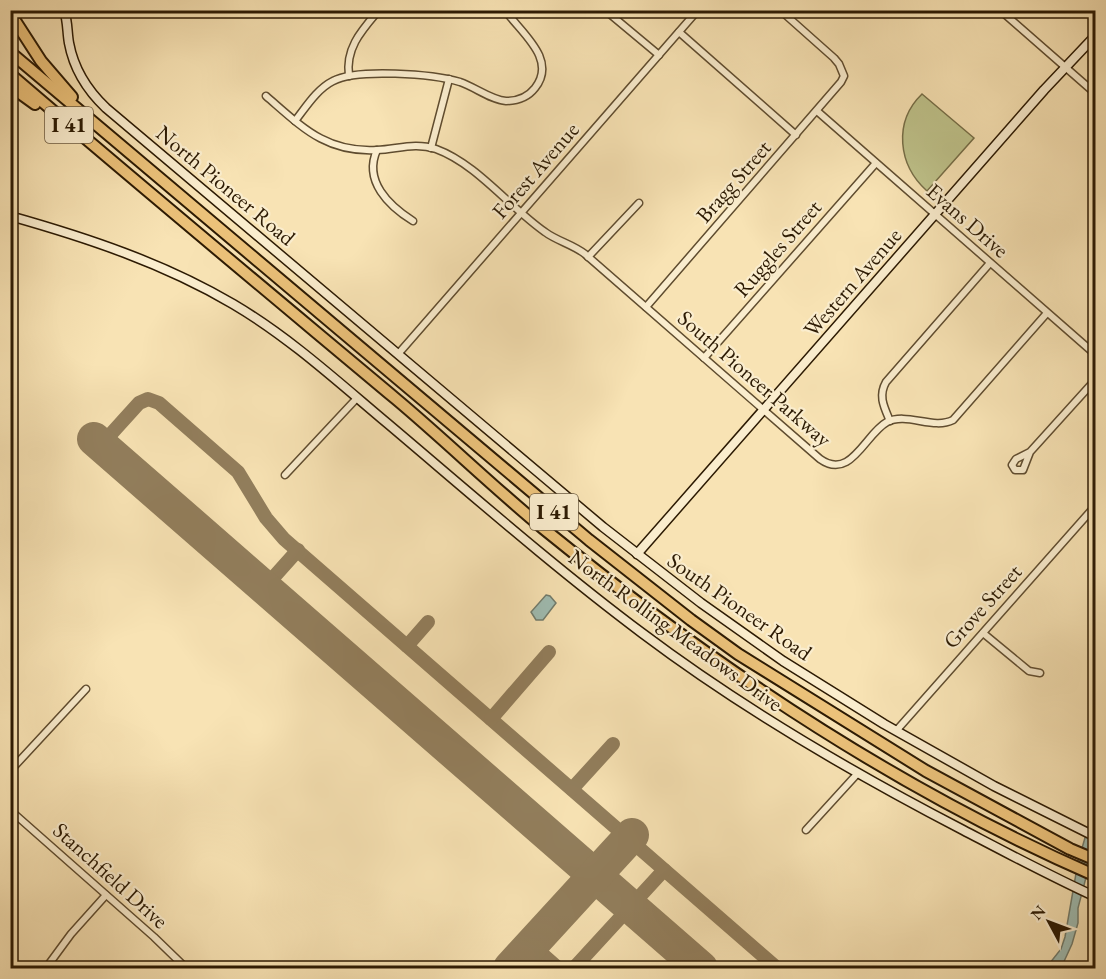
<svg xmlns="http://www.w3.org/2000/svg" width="1106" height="979" viewBox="0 0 1106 979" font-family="'EB Garamond',serif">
<rect width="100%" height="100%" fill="#f8e3b4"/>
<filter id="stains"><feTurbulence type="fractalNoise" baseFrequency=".00333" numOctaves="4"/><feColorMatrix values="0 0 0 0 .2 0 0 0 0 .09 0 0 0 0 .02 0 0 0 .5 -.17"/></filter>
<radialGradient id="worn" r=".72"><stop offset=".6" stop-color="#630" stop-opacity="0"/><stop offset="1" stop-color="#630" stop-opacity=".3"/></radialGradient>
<!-- green -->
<path fill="#bfc38b" stroke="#766e47" stroke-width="1.5" d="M 922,94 L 974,138 L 927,191 C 898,165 893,122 922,94 Z"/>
<!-- water -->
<g fill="#9fbdb3" stroke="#717c6d" stroke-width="1.5">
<path d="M 546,595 L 550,596 L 556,603 L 543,620 L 536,620 L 531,612 Z"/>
<path d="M 1095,781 L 1095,843 L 1078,908 L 1078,923 L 1072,944 L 1061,968 L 1046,968 L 1061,949 L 1065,937 L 1078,862 L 1089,824 L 1090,806 Z"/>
</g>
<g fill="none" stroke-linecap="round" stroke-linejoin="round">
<!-- taxiway -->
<g stroke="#927e5c" stroke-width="14">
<path d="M 101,445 L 139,403 L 148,399 L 159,403 L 238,472 L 266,518 L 284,539 L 777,968"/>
<path d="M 264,588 L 298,550"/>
<path d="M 407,646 L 428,622"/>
<path d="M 491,719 L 549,652"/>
<path d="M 572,789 L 613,744"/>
<path d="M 532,945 L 558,968"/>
<path d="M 574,968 L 664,870"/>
</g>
<!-- runway -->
<g stroke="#927e5c" stroke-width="34">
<path d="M 94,439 L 701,968"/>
<path d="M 510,968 L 632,835"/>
</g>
<!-- street casing -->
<g stroke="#5f4c2f" stroke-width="9">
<g id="street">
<path d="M 605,10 L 659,55"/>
<path d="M 1000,10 L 1096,94"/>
<path d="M 679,32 L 796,135"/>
<path d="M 349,76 C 345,48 362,30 379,10"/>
<path d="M 266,96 C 302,127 326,153 377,150 C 398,149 415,142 436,149 C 477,164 509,207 545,232 C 557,241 572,244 585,254 L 820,459 C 851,481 865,434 887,422 C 907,412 933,430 953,420 L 1047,313"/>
<path d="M 817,111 L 1096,355"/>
<path d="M 295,121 C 306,107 317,89 333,81 C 357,68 433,74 460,82 C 475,87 491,100 506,101 C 517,101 528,97 535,88 C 558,59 520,32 505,10"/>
<path d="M 431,148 L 449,79"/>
<path d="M 377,150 C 363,181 389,206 413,221"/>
<path d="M 588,257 L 639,203"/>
<path d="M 646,307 L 841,82 L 844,76 L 839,64 L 834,58 L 780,10"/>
<path d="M 399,353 L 698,10"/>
<path d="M 704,358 L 876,163"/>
<path d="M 890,421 C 884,407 878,396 886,382 L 990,263"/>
<path d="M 1030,452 L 1023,470 L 1015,470 L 1012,465 L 1016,459 L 1030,452 L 1096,379"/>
<path d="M 285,475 L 357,398"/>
<path d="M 983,633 L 1029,671 L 1040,673"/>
<path d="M 896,731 L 1096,505"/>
<path d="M 10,771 L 86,689"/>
<path d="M 10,810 L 154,937 L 186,968"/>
<path d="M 806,830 L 858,773"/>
<path d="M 46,968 L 71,934 L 106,895"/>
</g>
</g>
<!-- secondary casing -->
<g stroke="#2c1a03" stroke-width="11">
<g id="secondary">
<path d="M 64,10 C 68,22 67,32 69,43 C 74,70 87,90 106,108 L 603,527 L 701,603 L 783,661 L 884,724 L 994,786 L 1096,837"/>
<path d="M 10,216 C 88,238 163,263 233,304 C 289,337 337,381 387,423 C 471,494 554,567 642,633 C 743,709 851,772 963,830 C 1007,853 1050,876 1096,897"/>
<path d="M 637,554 L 1044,90 L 1096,35"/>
</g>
</g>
<!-- highway casing -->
<g stroke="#2c1a03" stroke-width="14">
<g id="highway">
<path d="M 10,13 L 41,61 L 72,97"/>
<path d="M 10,52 L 589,540 L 691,620 L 738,654 L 926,771 L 1070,849 L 1096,860"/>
<path d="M 10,74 C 138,184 267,291 396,399 C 446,441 493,487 544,529 C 710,664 900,791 1096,876"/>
<path d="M 10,86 L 35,104"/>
</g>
</g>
<!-- street -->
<use href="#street" stroke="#faedce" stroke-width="6"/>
<!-- secondary -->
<use href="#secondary" stroke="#faedce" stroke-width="8"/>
<!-- highway -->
<use href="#highway" stroke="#ecc27a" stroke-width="10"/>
</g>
<g text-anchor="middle" stroke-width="4.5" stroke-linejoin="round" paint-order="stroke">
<!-- shield labels -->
<g fill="#faedce" stroke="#6a5940" stroke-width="1.5">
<rect x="45" y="107" width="48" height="36" rx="4.5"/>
<rect x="530" y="494" width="48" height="36" rx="4.5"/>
</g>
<g font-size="21" font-weight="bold" fill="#2c1a03">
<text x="69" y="132">I 41</text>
<text x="554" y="519">I 41</text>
</g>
<!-- street labels -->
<g font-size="22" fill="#2c1a03" stroke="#faedce">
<text transform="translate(535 170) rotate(-49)" y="8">Forest Avenue</text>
<text transform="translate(733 181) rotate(-49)" y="8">Bragg Street</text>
<text transform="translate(226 185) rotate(40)" y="8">North Pioneer Road</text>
<text transform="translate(968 220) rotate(41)" y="8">Evans Drive</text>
<text transform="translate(777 248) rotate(-49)" y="8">Ruggles Street</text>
<text transform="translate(852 282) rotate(-49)" y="8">Western Avenue</text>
<text transform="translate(755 378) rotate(41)" y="8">South Pioneer Parkway</text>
<text transform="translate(740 606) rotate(35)" y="8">South Pioneer Road</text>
<text transform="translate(982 606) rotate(-48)" y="8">Grove Street</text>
<text transform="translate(676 630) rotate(36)" y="8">North Rolling Meadows Drive</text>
<text transform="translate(111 875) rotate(42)" y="8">Stanchfield Drive</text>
</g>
</g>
<!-- margin -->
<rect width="1106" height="979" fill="none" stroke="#f8e3b4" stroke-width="36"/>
<rect x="12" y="12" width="1082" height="955" fill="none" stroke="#2c1a03" stroke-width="3"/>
<rect x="18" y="18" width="1070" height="943" fill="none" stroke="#2c1a03" stroke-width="1.5"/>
<!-- north arrow -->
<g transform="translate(1049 922) rotate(311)" stroke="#faedce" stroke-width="4.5" paint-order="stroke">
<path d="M0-4.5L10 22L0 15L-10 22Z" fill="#2c1a03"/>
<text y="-9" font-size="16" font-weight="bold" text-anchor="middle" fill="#2c1a03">N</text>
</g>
<rect width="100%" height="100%" filter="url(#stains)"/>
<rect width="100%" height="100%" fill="url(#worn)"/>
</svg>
